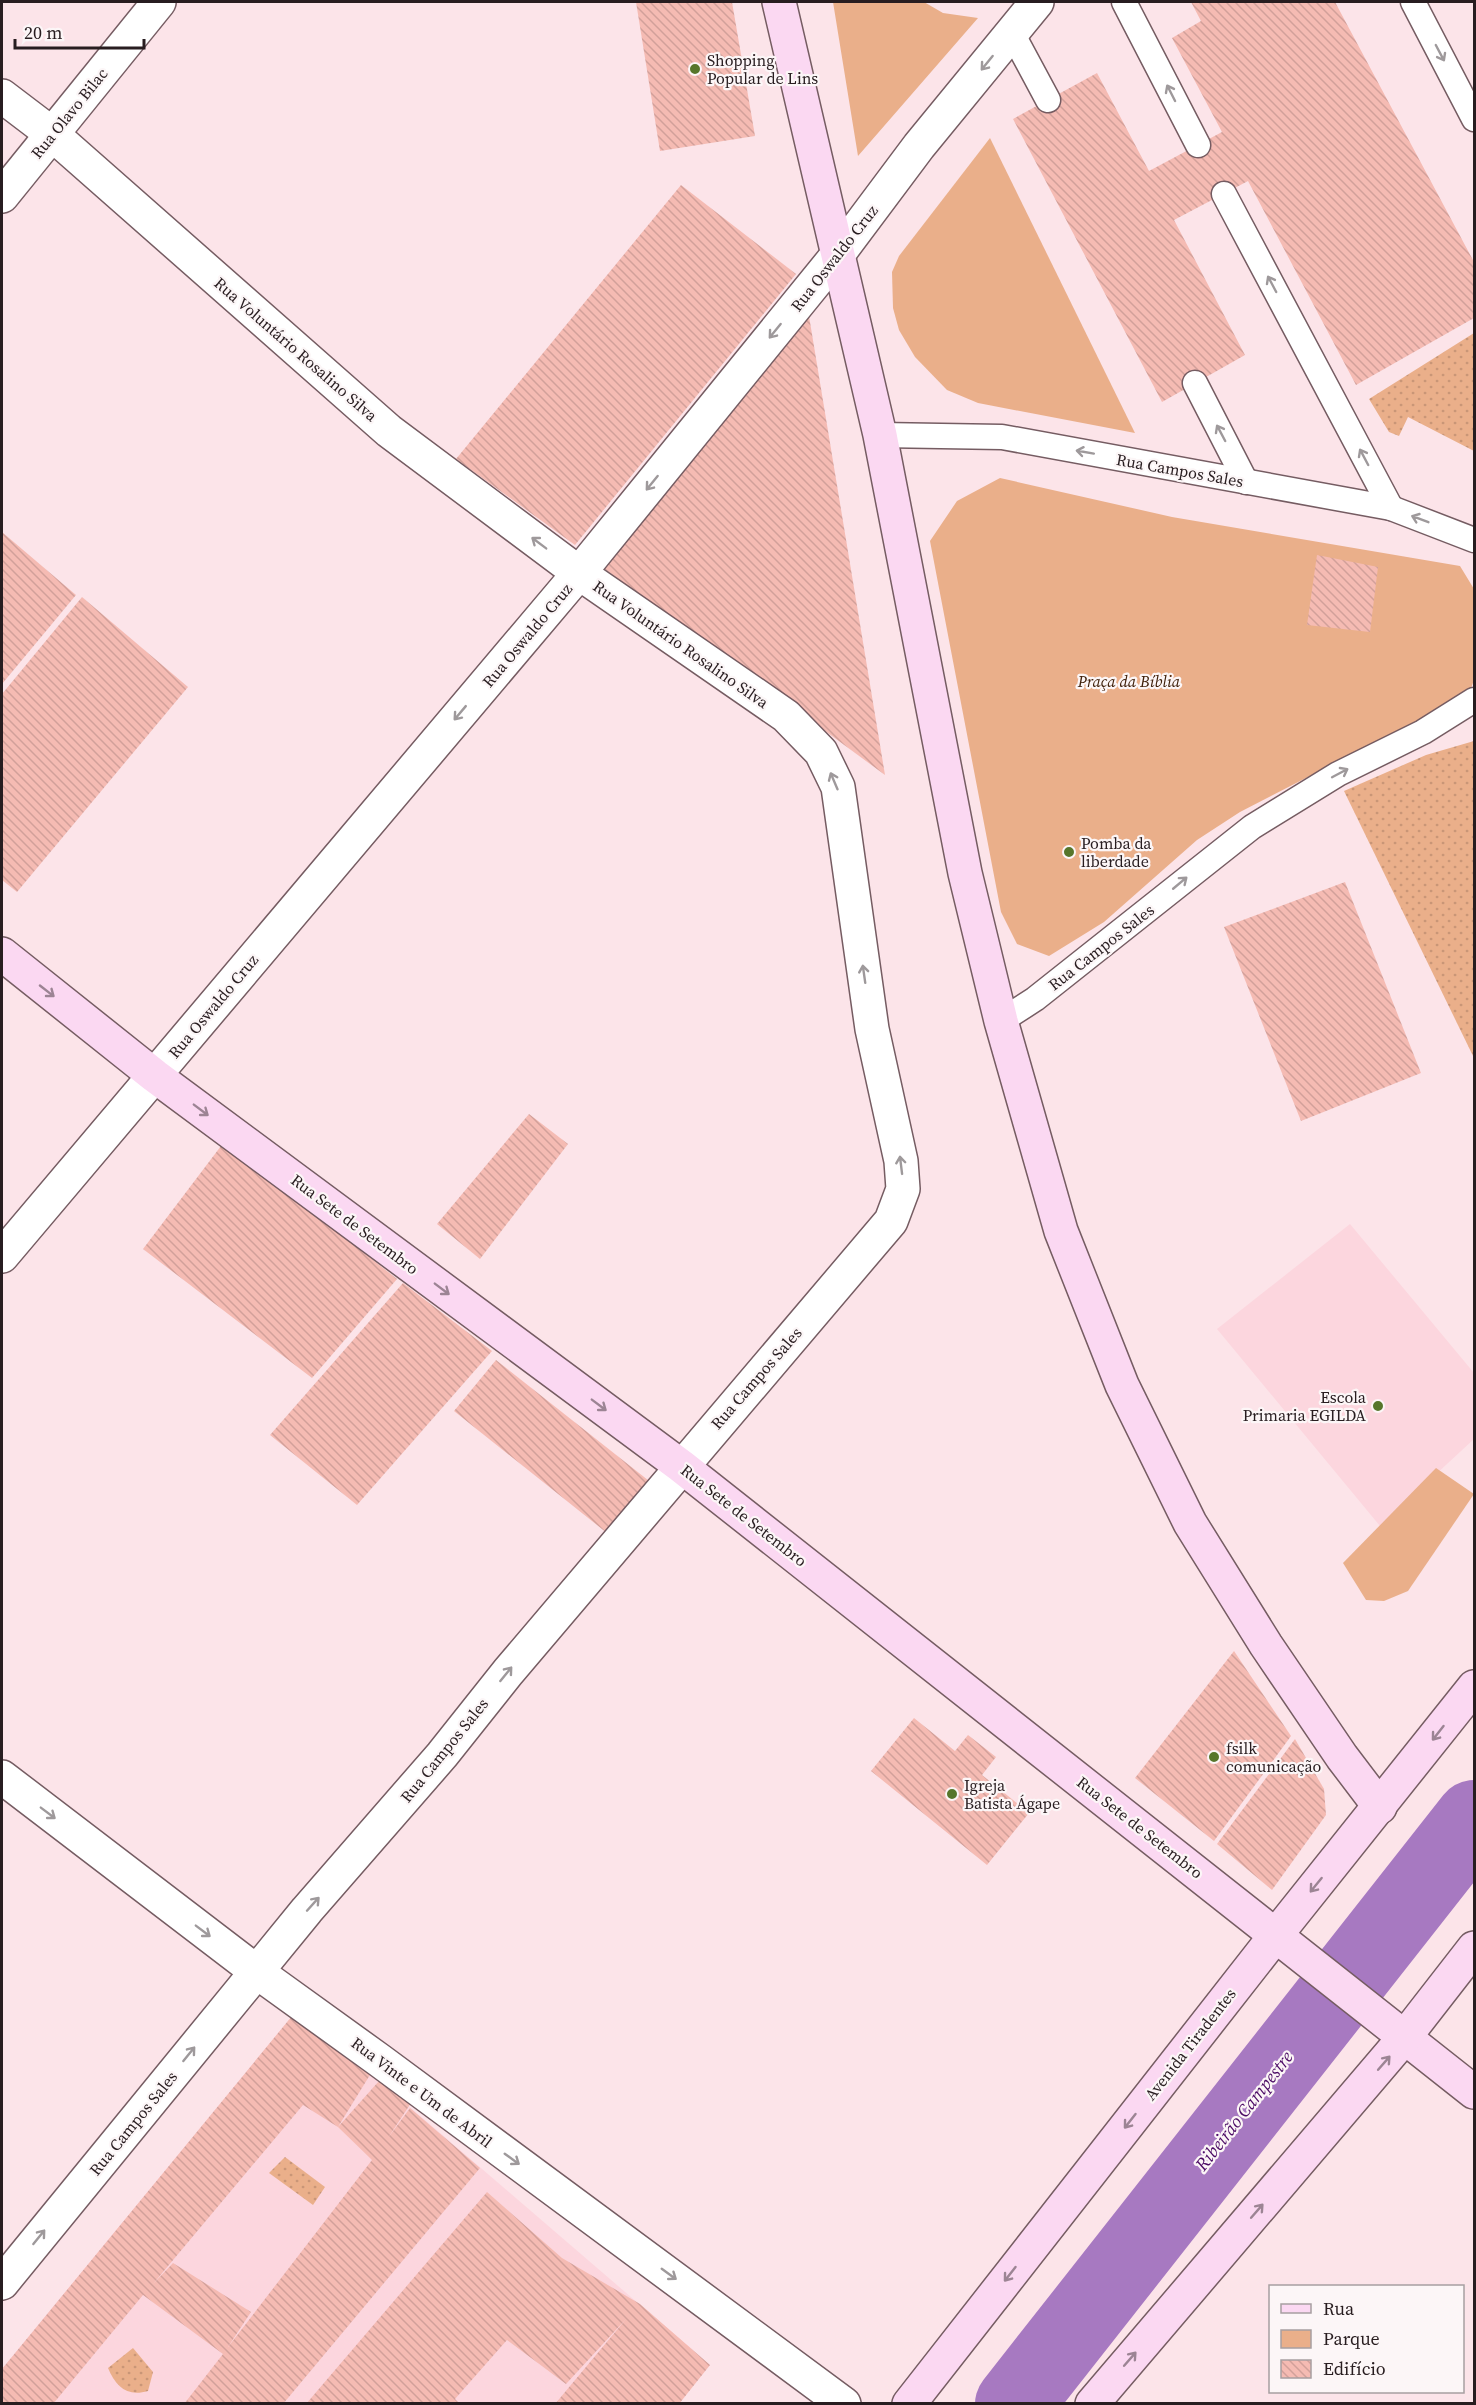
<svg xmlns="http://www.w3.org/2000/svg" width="1476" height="2405" viewBox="0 0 1476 2405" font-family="'Source Serif 4',serif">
<defs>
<pattern id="grass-dots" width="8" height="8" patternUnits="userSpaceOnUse" patternTransform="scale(1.5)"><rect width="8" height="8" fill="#eaaf8a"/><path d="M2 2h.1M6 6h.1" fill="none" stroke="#c99677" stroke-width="1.8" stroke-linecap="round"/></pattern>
<pattern id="building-back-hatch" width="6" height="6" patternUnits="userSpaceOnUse" patternTransform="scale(1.5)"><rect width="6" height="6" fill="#f5bbb3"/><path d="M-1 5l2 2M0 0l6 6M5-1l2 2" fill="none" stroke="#d2a09a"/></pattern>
</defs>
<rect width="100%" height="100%" fill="#fce4e9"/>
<!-- built -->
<g fill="#fcd6de">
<path d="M 1350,1224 L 1474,1373 L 1474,1439 L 1380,1526 L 1217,1329 Z"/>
<path d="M 297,2010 L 710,2365 L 679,2403 L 2,2404 L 2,2369 Z"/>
</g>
<!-- grass -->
<g fill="url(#grass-dots)">
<path d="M 1474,333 L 1474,451 L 1408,417 L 1399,436 L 1389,432 L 1369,399 Z"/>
<path d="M 1474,741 L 1474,1058 L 1344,791 L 1426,755 Z"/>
<path d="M 285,2157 L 325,2187 L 313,2205 L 269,2173 Z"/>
<path d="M 133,2348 L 153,2372 L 148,2391 C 127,2397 116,2387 108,2368 Z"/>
</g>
<!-- park -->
<g fill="#eaaf8a">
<path d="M 833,2 L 924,2 L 943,13 L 978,18 L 858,156 Z"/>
<path d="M 990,138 L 1135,433 L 978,403 L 947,390 L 915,357 L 899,330 L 893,308 L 892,272 L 899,256 Z"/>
<path d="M 1000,478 L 1172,517 L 1460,566 L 1474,589 L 1474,680 L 1469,694 L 1240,812 L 1197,840 L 1104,922 L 1049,956 L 1017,944 L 1001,912 L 930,541 L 957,501 Z"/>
<path d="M 1436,1468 L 1474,1494 L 1408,1591 L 1384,1601 L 1366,1600 L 1343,1563 Z"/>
</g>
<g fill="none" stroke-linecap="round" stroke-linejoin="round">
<!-- river -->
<path stroke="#a779c1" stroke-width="78" d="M 1014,2404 L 1474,1819"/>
</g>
<!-- building -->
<g fill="url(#building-back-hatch)">
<path d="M 636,2 L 732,2 L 755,136 L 660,151 Z"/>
<path d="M 1191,2 L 1335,2 L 1474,262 L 1474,318 L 1356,385 L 1248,181 L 1174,220 L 1245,355 L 1162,402 L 1013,119 L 1097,73 L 1149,171 L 1222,132 L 1172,38 L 1201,21 Z"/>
<path d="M 681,185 L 796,274 L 575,545 L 456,459 Z"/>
<path d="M 808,310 L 885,775 L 602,567 Z"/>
<path d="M 2,532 L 76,595 L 2,684 Z"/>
<path d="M 1317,555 L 1378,567 L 1370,632 L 1307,625 Z"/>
<path d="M 82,597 L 188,687 L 17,892 L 2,880 L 2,694 Z"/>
<path d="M 1345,882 L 1421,1073 L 1301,1121 L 1224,927 Z"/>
<path d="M 529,1114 L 568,1144 L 480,1259 L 437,1224 Z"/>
<path d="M 224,1142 L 397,1279 L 312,1378 L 143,1249 Z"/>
<path d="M 403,1283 L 492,1351 L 357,1505 L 270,1435 Z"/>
<path d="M 496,1360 L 658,1488 L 617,1541 L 454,1411 Z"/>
<path d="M 1234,1651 L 1291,1736 L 1214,1841 L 1135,1778 Z"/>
<path d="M 914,1718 L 955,1751 L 968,1735 L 996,1757 L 982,1775 L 1029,1813 L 987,1865 L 871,1771 Z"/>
<path d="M 1295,1739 L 1324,1789 L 1326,1815 L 1272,1890 L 1217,1844 Z"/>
<path d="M 297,2010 L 373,2070 L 338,2127 L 303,2105 L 153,2284 L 173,2263 L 251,2312 L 228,2347 L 372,2160 L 338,2127 L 379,2081 L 413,2100 L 388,2138 L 410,2108 L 480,2168 L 283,2404 L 184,2404 L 223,2354 L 143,2295 L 53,2404 L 2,2404 L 2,2369 Z"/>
<path d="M 487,2192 L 562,2258 L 640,2304 L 710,2365 L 679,2404 L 555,2404 L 626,2319 L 566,2384 L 507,2340 L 455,2399 L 460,2404 L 306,2404 Z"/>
</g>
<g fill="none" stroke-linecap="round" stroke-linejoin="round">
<!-- lane casing -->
<g stroke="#755c62" stroke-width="27">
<g id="lane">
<path d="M 1124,2 L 1198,145"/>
<path d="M 1413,2 L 1474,119"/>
<path d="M 1012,33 L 1048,100"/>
<path d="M 1224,194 L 1391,508"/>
<path d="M 1195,383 L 1246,482"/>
<path d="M 880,435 L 1002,437 L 1391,508 L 1474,540"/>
<path d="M 1001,1021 L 1035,999 L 1252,827 L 1338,774 L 1423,732 L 1474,700"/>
</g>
</g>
<!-- street casing -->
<g stroke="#755c62" stroke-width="36">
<g id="street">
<path d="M 2,96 L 52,134 L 389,431 L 579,573 L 786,716 L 821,752 L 838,787 L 872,1029 L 901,1161 L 903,1189 L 891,1221 L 508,1672 L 442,1755 L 307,1910 L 2,2283"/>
<path d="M 2,196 L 159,2"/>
<path d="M 2,1256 L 579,573 L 839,253 L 919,146 L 1037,2"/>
<path d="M 2,1777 L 257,1972 L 379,2060 L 844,2404"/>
</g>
</g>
<!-- secondary casing -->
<g stroke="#755c62" stroke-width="36">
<g id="secondary">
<path d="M 779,2 L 880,435 L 965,873 L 1001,1021 L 1061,1231 L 1122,1385 L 1190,1523 L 1266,1645 L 1342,1757 L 1380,1807"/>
<path d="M 2,954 L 155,1076 L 681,1466 L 1474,2092"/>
<path d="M 909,2404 L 1276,1935 L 1474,1687"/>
<path d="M 1092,2404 L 1404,2038 L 1474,1948"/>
</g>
</g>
<!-- lane -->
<use href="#lane" stroke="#fff" stroke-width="24"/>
<!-- street -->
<use href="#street" stroke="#fff" stroke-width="33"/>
<!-- secondary -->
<use href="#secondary" stroke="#fbd8f2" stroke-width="33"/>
</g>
<!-- one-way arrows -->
<defs><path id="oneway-shaft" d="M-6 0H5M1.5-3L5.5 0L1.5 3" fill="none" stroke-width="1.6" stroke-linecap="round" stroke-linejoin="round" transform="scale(1.5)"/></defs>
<g stroke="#9e999b">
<use href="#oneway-shaft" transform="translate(1440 53) rotate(62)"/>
<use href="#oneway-shaft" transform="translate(987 63) rotate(129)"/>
<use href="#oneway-shaft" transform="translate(1171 93) rotate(-117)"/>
<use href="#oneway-shaft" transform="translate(1272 284) rotate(-118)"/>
<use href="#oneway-shaft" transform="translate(775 331) rotate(129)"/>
<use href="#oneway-shaft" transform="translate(1221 433) rotate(-118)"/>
<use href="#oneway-shaft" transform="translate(1085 452) rotate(-170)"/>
<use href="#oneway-shaft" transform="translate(1364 457) rotate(-118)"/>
<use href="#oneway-shaft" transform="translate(652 483) rotate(129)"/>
<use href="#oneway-shaft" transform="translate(1420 519) rotate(-159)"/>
<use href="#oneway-shaft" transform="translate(539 543) rotate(-143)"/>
<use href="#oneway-shaft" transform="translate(460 713) rotate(130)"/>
<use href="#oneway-shaft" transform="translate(1340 773) rotate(-28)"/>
<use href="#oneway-shaft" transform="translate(834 781) rotate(-113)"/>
<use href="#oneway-shaft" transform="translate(1180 883) rotate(-40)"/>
<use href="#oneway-shaft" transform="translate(864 974) rotate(-98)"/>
<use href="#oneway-shaft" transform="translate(901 1165) rotate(-97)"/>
<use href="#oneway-shaft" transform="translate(506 1674) rotate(-51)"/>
<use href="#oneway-shaft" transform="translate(48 1813) rotate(37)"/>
<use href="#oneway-shaft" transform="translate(313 1904) rotate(-48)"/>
<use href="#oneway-shaft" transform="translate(203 1931) rotate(37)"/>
<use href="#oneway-shaft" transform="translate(189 2054) rotate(-51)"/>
<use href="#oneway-shaft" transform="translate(512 2159) rotate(36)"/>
<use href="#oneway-shaft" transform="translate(39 2237) rotate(-51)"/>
<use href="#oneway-shaft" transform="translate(669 2274) rotate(36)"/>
</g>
<g stroke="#9c8494">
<use href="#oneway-shaft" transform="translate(47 991) rotate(38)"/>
<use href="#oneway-shaft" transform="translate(201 1110) rotate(37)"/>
<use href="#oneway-shaft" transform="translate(442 1289) rotate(37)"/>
<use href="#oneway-shaft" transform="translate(599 1405) rotate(37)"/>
<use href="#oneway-shaft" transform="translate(1438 1733) rotate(128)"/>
<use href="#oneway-shaft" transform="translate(1316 1885) rotate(129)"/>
<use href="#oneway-shaft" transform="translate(1384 2063) rotate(-49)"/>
<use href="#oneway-shaft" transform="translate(1130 2121) rotate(128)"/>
<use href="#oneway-shaft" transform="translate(1257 2211) rotate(-49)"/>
<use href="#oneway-shaft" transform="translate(1010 2274) rotate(128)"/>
<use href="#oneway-shaft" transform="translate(1130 2359) rotate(-49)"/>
</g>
<!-- markers -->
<g fill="#57762b" stroke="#fcf6f7" stroke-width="2">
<circle cx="695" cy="69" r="6"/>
<circle cx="1069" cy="852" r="6"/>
<circle cx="1378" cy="1406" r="6"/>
<circle cx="1214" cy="1757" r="6"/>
<circle cx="952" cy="1794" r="6"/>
</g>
<g text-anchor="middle" stroke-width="4.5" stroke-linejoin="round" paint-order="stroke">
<!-- poi labels -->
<g font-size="16" fill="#281d20" stroke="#fcf6f7" text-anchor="start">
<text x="707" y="66">Shopping<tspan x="707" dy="18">Popular de Lins</tspan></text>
<text x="1081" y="849">Pomba da<tspan x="1081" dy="18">liberdade</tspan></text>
<text x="1366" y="1403" text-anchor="end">Escola<tspan x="1366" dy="18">Primaria EGILDA</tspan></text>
<text x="1226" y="1754">fsilk<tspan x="1226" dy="18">comunicação</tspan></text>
<text x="964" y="1791">Igreja<tspan x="964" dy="18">Batista Ágape</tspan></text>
</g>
<!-- street labels -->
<g font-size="16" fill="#281d20" stroke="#fcf6f7">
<text transform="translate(69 113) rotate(-51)" y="6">Rua Olavo Bilac</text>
<text transform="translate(834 258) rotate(-52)" y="6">Rua Oswaldo Cruz</text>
<text transform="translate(296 349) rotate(41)" y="6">Rua Voluntário Rosalino Silva</text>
<text transform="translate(1180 470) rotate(10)" y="6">Rua Campos Sales</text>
<text transform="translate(527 635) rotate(-50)" y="6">Rua Oswaldo Cruz</text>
<text transform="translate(681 644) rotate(35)" y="6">Rua Voluntário Rosalino Silva</text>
<text transform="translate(1101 947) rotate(-38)" y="6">Rua Campos Sales</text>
<text transform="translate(213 1006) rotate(-50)" y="6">Rua Oswaldo Cruz</text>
<text transform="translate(355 1224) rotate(37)" y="6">Rua Sete de Setembro</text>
<text transform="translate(756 1378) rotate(-49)" y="6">Rua Campos Sales</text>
<text transform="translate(744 1515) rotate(38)" y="6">Rua Sete de Setembro</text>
<text transform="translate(444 1750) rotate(-51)" y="6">Rua Campos Sales</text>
<text transform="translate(1140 1827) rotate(38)" y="6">Rua Sete de Setembro</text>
<text transform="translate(1190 2044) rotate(-52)" y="6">Avenida Tiradentes</text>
<text transform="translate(422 2092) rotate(37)" y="6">Rua Vinte e Um de Abril</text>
<text transform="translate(133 2123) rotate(-51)" y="6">Rua Campos Sales</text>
</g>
<!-- park labels -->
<g font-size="16" font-style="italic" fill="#40210b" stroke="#fcf6f7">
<text x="1129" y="687">Praça da Bíblia</text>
</g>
<!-- water labels -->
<g font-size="18" font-style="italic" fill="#4b0b65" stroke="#fcf6f7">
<text transform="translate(1244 2111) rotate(-52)" y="6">Ribeirão Campestre</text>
</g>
</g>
<!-- border -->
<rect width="1476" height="2405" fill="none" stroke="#281d20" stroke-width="6"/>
<!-- legend -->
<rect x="1269" y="2285" width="195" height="108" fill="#fcf6f7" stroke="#a79fa1" stroke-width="1.5"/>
<rect x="1281" y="2304" width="30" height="9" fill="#fbd8f2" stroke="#a79fa1" stroke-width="1.5"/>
<text x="1323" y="2315" font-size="18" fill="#281d20">Rua</text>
<rect x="1281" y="2330" width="30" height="18" fill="#eaaf8a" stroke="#a79fa1" stroke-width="1.5"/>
<text x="1323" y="2345" font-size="18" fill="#281d20">Parque</text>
<rect x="1281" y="2360" width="30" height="18" fill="url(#building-back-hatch)" stroke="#a79fa1" stroke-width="1.5"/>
<text x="1323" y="2375" font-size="18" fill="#281d20">Edifício</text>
<!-- scale -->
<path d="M15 39v9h129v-9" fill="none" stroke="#281d20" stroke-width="3"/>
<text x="24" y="39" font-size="18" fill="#281d20" stroke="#fcf6f7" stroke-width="4.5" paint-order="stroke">20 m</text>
</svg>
